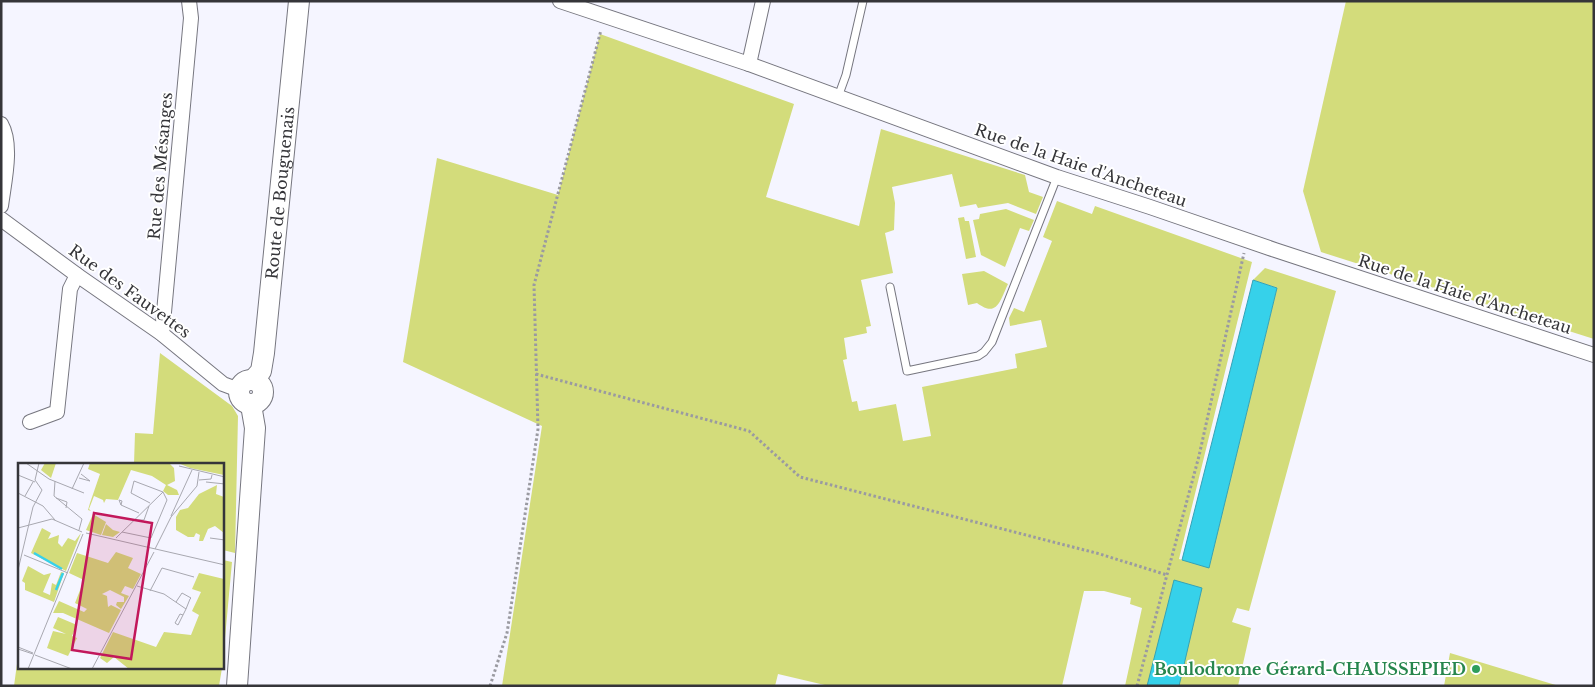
<svg xmlns="http://www.w3.org/2000/svg" width="1595" height="687" viewBox="0 0 1595 687" font-family="'Libre Baskerville',serif">
<rect width="100%" height="100%" fill="#f5f5ff"/>
<!-- green -->
<g fill="#d3dc7b">
<path d="M 1346,1 L 1594,1 L 1594,339 L 1321,252 L 1303,191 Z"/>
<path d="M 600,34 L 794,104 L 766,197 L 859,226 L 881,129 L 1025,175 L 1029,192 L 1043,197 L 1036,214 L 1008,203 L 978,208 L 976,204 L 960,207 L 952,174 L 892,187 L 895,203 L 894,230 L 885,233 L 893,273 L 861,280 L 871,326 L 866,327 L 867,333 L 844,338 L 847,359 L 843,360 L 852,402 L 857,401 L 859,411 L 896,404 L 903,441 L 931,436 L 922,387 L 1017,368 L 1015,354 L 1047,347 L 1041,320 L 1010,326 L 1009,318 L 1014,308 L 1024,312 L 1052,241 L 1043,237 L 1057,201 L 1092,214 L 1095,206 L 1252,262 L 1179,559 L 1209,567 L 1277,288 L 1253,280 L 1265,268 L 1336,291 L 1249,611 L 1237,608 L 1232,622 L 1251,628 L 1238,686 L 1125,686 L 1142,608 L 1130,604 L 1131,598 L 1104,591 L 1084,591 L 1062,686 L 829,686 L 778,674 L 775,686 L 502,686 L 542,426 L 403,362 L 437,158 L 558,195 Z"/>
<path d="M 1006,209 L 1034,220 L 1029,231 L 1020,228 L 1005,267 L 981,255 L 973,220 L 979,219 L 980,214 Z"/>
<path d="M 964,217 L 965,221 L 969,221 L 976,257 L 966,259 L 958,218 Z"/>
<path d="M 984,271 L 1008,284 C 1000,301 997,318 977,303 L 968,305 L 962,274 Z"/>
<path d="M 160,353 L 232,406 L 238,416 L 235,553 L 223,550 L 222,464 L 134,464 L 135,433 L 153,434 Z"/>
<path d="M 223,560 L 232,562 L 223,660 L 222,560 Z"/>
<path d="M 19,649 L 19,668 L 222,668 L 219,686 L 14,686 Z"/>
<path d="M 1450,653 L 1559,686 L 1444,686 Z"/>
</g>
<!-- water -->
<g fill="#36d1ea" stroke="#36a2b5">
<path d="M 1253,280 L 1277,288 L 1209,568 L 1182,560 Z"/>
<path d="M 1174,580 L 1202,588 L 1179,686 L 1147,686 Z"/>
</g>
<g fill="none" stroke-linecap="round" stroke-linejoin="round">
<!-- lane casing -->
<g stroke="#76767f" stroke-width="9">
<g id="lane">
<path d="M 838,97 L 846,75 L 863,1"/>
<path d="M 890,287 L 907,371 L 978,356 L 984,352 L 992,342 L 1057,177"/>
</g>
</g>
<!-- street casing -->
<g stroke="#76767f" stroke-width="16">
<g id="street">
<path d="M 560,1 L 749,64 L 1057,177 L 1150,207 L 1275,250 L 1594,355"/>
<path d="M 749,64 L 763,1"/>
<path d="M 1,124 C 13,145 4,182 1,206"/>
<path d="M 1,219 L 77,275 L 162,334 L 223,384 L 239,390"/>
<path d="M 162,334 L 191,18 L 189,1"/>
<path d="M 30,422 L 57,412 L 70,289 L 77,275"/>
</g>
</g>
<!-- secondary casing -->
<g stroke="#76767f" stroke-width="22">
<g id="secondary">
<circle cx="251" cy="392" r="12"/>
<path id="s1" d="M 253,380 L 261,371 L 264,353 L 299,1"/>
<path d="M 237,686 L 255,428 L 251,405"/>
</g>
</g>
<!-- path -->
<g stroke="#9a9aa1" stroke-width="3" stroke-dasharray="2.5 2.5" stroke-linecap="butt">
<path d="M 536,374 L 749,431 L 800,477 L 1100,554 L 1167,575"/>
<path d="M 490,686 L 507,633 L 538,429 L 534,285 L 601,30"/>
<path d="M 1137,686 L 1199,456 L 1244,253"/>
</g>
<!-- lane -->
<use href="#lane" stroke="#fff" stroke-width="7"/>
<!-- street -->
<use href="#street" stroke="#fff" stroke-width="14"/>
<!-- secondary -->
<use href="#secondary" stroke="#fff" stroke-width="20"/>
</g>
<!-- markers -->
<circle fill="#2e9e5b" stroke="#fff" stroke-width="2" cx="1476" cy="669" r="5"/>
<g text-anchor="middle" stroke-width="4" stroke-linejoin="round" paint-order="stroke">
<!-- street labels -->
<g font-size="16" fill="#353539" stroke="#fff">
<text transform="translate(1081 165) rotate(19)" y="6">Rue de la Haie d'Ancheteau</text>
<text transform="translate(160 166) rotate(-85)" y="6">Rue des Mésanges</text>
<text dy="6" stroke="none"><textPath href="#s1" startOffset="191">Route de Bouguenais</textPath></text>
<text transform="translate(130 291) rotate(36)" y="6">Rue des Fauvettes</text>
<text transform="translate(1465 294) rotate(18)" y="6">Rue de la Haie d'Ancheteau</text>
</g>
<!-- leisure labels -->
<g font-size="16" font-weight="bold" fill="#27864d" stroke="#fff" text-anchor="end">
<text x="1466" y="675">Boulodrome Gérard-CHAUSSEPIED</text>
</g>
</g>
<!-- overview -->
<g transform="translate(18 463)">
<rect width="206" height="206" fill="#f5f5ff"/>
<path d="M 27,0 L 38,0 L 33,15 L 23,7 ZM 72,0 L 151,0 L 156,5 L 157,18 L 149,22 L 159,27 L 161,32 L 150,32 L 145,28 L 148,22 L 134,13 L 113,7 L 100,37 L 88,36 L 86,40 L 85,37 L 76,33 L 71,46 L 73,48 L 70,47 L 72,40 L 82,11 L 70,6 ZM 160,0 L 206,0 L 206,12 L 172,5 ZM 199,22 L 198,31 L 206,34 L 206,70 L 197,63 L 190,66 L 185,78 L 181,78 L 182,72 L 178,70 L 176,74 L 170,74 L 158,67 L 158,54 L 162,47 L 170,45 L 181,31 ZM 75,51 L 88,59 L 83,72 L 68,67 ZM 88,61 L 95,67 L 102,69 L 95,74 L 84,72 ZM 24,65 L 33,70 L 30,76 L 41,72 L 40,80 L 44,84 L 50,75 L 57,78 L 63,70 L 48,108 L 13,90 ZM 98,89 L 115,95 L 110,105 L 123,111 L 115,126 L 107,123 L 103,130 L 111,133 L 103,146 L 98,142 L 99,139 L 106,139 L 106,134 L 92,127 L 84,131 L 89,133 L 90,144 L 93,142 L 103,147 L 91,170 L 45,150 L 35,150 L 41,138 L 66,149 L 69,146 L 57,140 L 66,117 L 51,110 L 59,90 L 90,100 ZM 10,103 L 26,112 L 33,110 L 25,129 L 32,132 L 34,120 L 38,122 L 43,109 L 46,110 L 36,139 L 7,127 L 7,120 L 4,118 ZM 181,110 L 206,116 L 206,206 L 111,206 L 96,194 L 89,200 L 82,195 L 95,169 L 138,184 L 146,169 L 173,172 L 181,152 L 174,148 L 183,129 L 174,126 ZM 40,154 L 59,162 L 54,173 L 59,175 L 50,193 L 29,185 L 35,168 L 48,171 L 35,165 Z" fill="#d3dc7b"/>
<path fill="none" stroke="#36d1ea" stroke-width="2.5" d="M 16,90 L 44,106M 38,127 L 45,110"/>
<path fill="none" stroke="#a8a8b0" stroke-width="1" d="M 8,0 L 31,16 L 66,30M 161,3 L 207,14M 0,12 L 17,19M 61,15 L 72,18 L 63,11M 181,17 L 193,16 L 194,12M 37,18 L 36,33 L 64,56 L 61,67M 188,19 L 207,21M 54,26 L 66,0M 0,30 L 25,43 L 37,57M 7,33 L 15,19M 38,35 L 49,39 L 48,45M 103,42 L 101,37 L 104,38 L 103,42 L 121,50M 153,53 L 174,7M 116,57 L 126,57 L 131,43M 0,65 L 34,56 L 64,69M 104,69 L 133,75 L 149,37 L 145,29 L 116,18 L 113,30 L 132,40M 68,70 L 207,102M 98,75 L 145,29M 192,75 L 207,77M 137,86 L 153,54 L 179,23 L 181,9M 6,92 L 50,110M 0,107 L 15,44 L 24,27 L 17,17 L 21,0M 119,123 L 146,131 L 168,146M 132,128 L 144,105 L 176,114M 158,139 L 164,130 L 173,135 L 172,136 L 168,146 L 160,162 L 157,160 L 162,151 L 165,152M 0,184 L 15,190M 0,186 L 15,191M 17,192 L 54,206M 10,206 L 65,71M 74,206 L 136,89"/>
<path fill="#c2185b" fill-opacity="0.15" stroke="#c2185b" stroke-width="2.5" d="M 76,50 L 134,60 L 113,196 L 54,187 Z"/>
<rect width="206" height="206" fill="none" stroke="#353539" stroke-width="2.5"/>
</g>
<!-- border -->
<rect width="1595" height="687" fill="none" stroke="#353539" stroke-width="5"/>
</svg>
